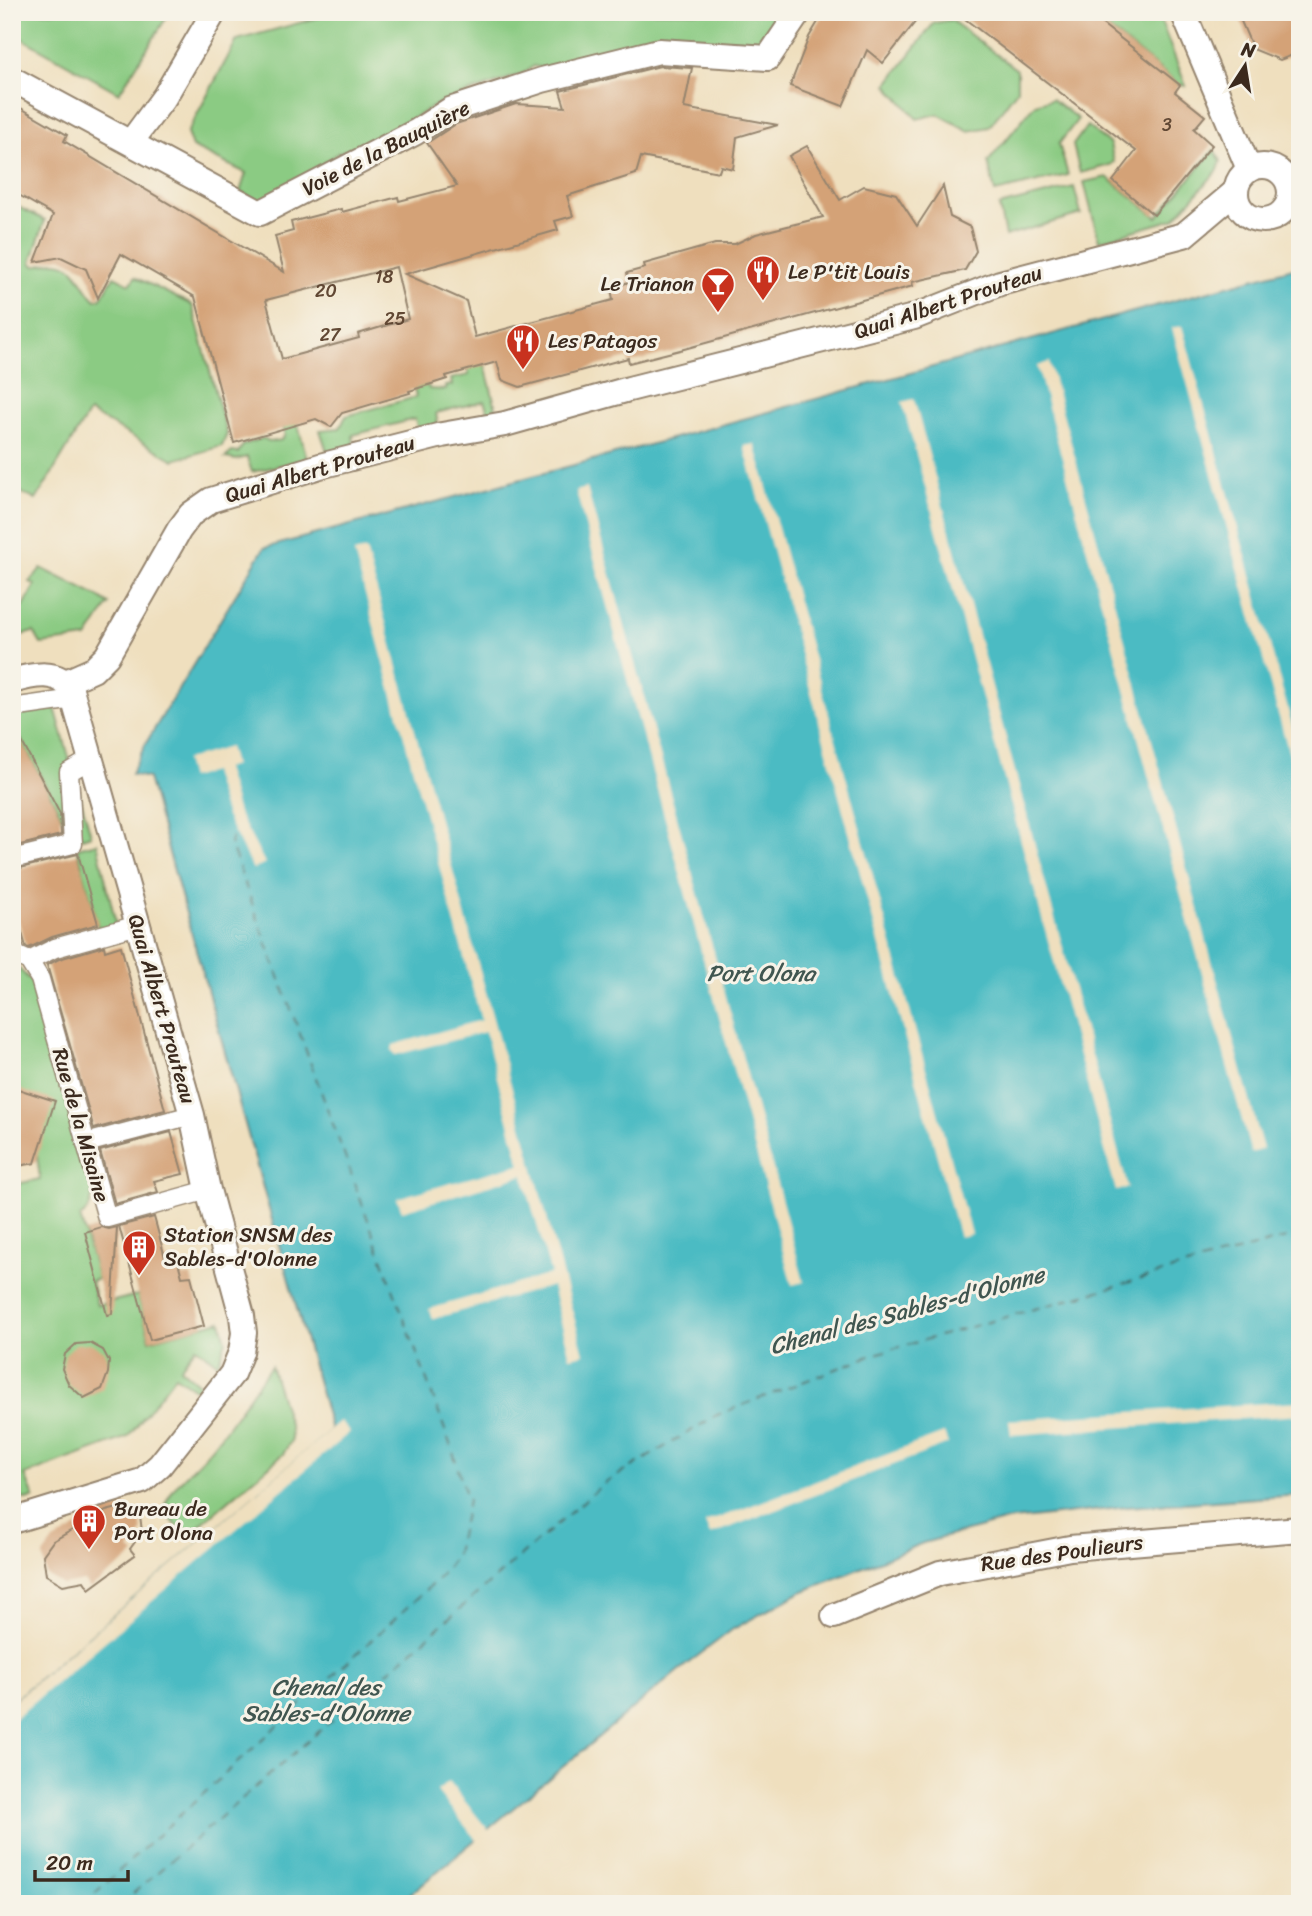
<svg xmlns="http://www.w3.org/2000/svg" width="1312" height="1916" viewBox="0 0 1312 1916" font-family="Sriracha,sans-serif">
<rect width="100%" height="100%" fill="#f7f3e8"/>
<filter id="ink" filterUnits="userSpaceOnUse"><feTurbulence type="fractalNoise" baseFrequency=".0143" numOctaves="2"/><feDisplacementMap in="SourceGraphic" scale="14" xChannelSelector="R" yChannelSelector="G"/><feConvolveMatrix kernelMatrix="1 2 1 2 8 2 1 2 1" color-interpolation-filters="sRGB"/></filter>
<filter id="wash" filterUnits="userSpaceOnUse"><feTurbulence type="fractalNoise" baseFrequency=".00686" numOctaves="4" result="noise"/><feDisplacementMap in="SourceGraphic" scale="28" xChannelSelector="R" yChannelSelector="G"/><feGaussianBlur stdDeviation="1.57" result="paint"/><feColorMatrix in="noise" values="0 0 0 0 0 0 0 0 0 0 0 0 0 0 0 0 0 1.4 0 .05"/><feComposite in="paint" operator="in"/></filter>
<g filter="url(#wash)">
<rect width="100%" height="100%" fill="#efdfbe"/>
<!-- green -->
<g fill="#8bcb83" stroke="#637a50" stroke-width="2">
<path d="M 25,12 L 170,12 L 119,93 L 12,33 L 12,17 Z"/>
<path d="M 339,12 L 783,12 L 761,45 L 665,40 L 547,69 L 534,66 L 522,74 L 440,103 L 373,141 L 338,153 L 295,186 L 261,201 L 240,192 L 246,173 L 192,147 L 187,133 L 237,40 Z"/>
<path d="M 1087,12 L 1154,12 L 1160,19 L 1186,86 L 1180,85 Z"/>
<path d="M 951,20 L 1017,70 L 1017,90 L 989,127 L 969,131 L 938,114 L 917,119 L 887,85 L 934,23 Z"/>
<path d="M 1052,99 L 1078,119 L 1059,144 L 1068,175 L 995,192 L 988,162 L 1035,104 Z"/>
<path d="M 1087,126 L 1110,144 L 1114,162 L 1110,165 L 1080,173 L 1073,145 Z"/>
<path d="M 1214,150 L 1221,161 L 1218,170 L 1174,219 L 1099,241 L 1084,182 L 1107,177 L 1157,217 Z"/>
<path d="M 1074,187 L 1081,214 L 1005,236 L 999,206 Z"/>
<path d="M 12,204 L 45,220 L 31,262 L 34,266 C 41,265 50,261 57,262 C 78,263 82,288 96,300 L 101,298 L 114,276 L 130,284 L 135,277 L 192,305 L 227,434 L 222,446 L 174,460 L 89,412 L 36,500 L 12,488 Z"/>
<path d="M 484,361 L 497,412 L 489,414 L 484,401 L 436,413 L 438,425 L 418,430 L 415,419 L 353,435 L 354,447 L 328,454 L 320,430 L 340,428 L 346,416 L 416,397 L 414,388 L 428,385 L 429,389 L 446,390 L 445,386 L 452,385 L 451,379 L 469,375 L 467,366 Z"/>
<path d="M 296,417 L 307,459 L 252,472 L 247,457 L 236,460 L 225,458 L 232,452 L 238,453 L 243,445 L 263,438 L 271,442 L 281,440 L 285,435 L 282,425 Z"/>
<path d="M 41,568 L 97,596 L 109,604 L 87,638 L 41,644 L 34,632 L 12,637 L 12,610 L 15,605 L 24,606 L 35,585 L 30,582 Z"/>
<path d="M 54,704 L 91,835 L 82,838 L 76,828 L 71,829 L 62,817 L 12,723 L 12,715 Z"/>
<path d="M 97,843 L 116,924 L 99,931 L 77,848 Z"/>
<path d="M 12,962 L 32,982 L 92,1191 C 92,1204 90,1210 80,1217 L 98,1279 L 91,1281 L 97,1305 L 138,1295 L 150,1340 L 221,1321 L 226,1341 L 218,1363 L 196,1347 L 180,1368 L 199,1384 L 200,1387 L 195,1389 L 175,1376 L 128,1437 L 25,1475 L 34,1497 L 28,1500 L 15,1496 L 12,1489 L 12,1185 L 40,1179 L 37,1155 L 12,1087 Z"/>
<path d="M 271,1366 L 290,1428 L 291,1441 L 283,1454 L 186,1537 L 163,1509 C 174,1482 189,1474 206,1454 C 230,1427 249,1395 271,1366 Z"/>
</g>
<!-- water -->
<path fill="#4cbbc3" stroke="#447270" stroke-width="2" d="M 1300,266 L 1300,1495 L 1127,1507 L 1004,1521 L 923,1543 L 799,1593 L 733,1629 L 678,1671 L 398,1904 L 12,1904 L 12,1702 L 331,1430 L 148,778 L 131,774 L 146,743 L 264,548 L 645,446 Z"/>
<!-- pier -->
<g fill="#efdfbe">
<path d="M 1182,326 L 1300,753 L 1300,793 L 1172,328 Z"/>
<path d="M 1049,362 L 1263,1149 L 1251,1153 L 1037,366 Z"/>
<path d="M 914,399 L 1128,1188 L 1116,1191 L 902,402 Z"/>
<path d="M 755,444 L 971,1234 L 959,1237 L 744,446 Z"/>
<path d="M 587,488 L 804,1282 L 792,1285 L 576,491 Z"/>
<path d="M 366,550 L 584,1354 L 570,1357 L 552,1286 L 432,1319 L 429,1309 L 551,1274 L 523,1175 L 402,1211 L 397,1198 L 520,1164 L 485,1032 L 395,1055 L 392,1050 L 393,1045 L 481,1020 L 354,553 Z"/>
<path d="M 229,747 L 234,765 L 225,768 L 238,813 L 265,863 L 253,869 L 226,816 L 212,772 L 190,778 L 185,760 Z"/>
<path d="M 1300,1401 L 1300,1415 L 1011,1435 L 1009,1420 Z"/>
<path d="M 340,1421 L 350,1432 L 12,1721 L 12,1702 Z"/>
<path d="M 944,1433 L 948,1444 L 710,1535 L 705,1523 Z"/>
<path d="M 449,1782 L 490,1832 L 478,1842 L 437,1791 Z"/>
</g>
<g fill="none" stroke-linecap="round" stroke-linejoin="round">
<!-- ferry -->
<g stroke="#405650" stroke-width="2" stroke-dasharray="9 7" stroke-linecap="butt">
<path d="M 83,1904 L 438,1579 L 455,1557 L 468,1501 L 453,1452 L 230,843 L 234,832"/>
<path d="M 121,1904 L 602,1485 L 717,1415 L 875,1354 L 1300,1234"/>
</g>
</g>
<g id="blocks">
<!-- building -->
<g fill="#d4a277" fill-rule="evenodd">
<path d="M 824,12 L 923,12 L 883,63 L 867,50 L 843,106 L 790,86 L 809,37 Z"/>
<path d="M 956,12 L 1087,12 L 1180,85 L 1175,92 L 1205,116 L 1194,129 L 1212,145 L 1154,215 L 1113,181 L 1136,151 Z"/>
<path d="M 1237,12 L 1300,12 L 1300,52 L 1280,60 L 1253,49 Z"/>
<path d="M 660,66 L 692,68 L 684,108 L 778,125 L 737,137 L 733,169 L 721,166 L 719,172 L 641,157 L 636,174 L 567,196 L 573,216 L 555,221 L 558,230 L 405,274 L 466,301 L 475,337 L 613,300 L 611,288 L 629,282 L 627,273 L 645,268 L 644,264 L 715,244 L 735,244 L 756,234 L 823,217 L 789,156 L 807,146 L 840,200 L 864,186 L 896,194 L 917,226 L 943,186 L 950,217 L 970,227 L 976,251 L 965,270 L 912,282 L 913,286 L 684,349 L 629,363 L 628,358 L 520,387 L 502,380 L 497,362 L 446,376 L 447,379 L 409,391 L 410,393 L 342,413 L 331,427 L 316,419 L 234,443 L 195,297 L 121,254 L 98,298 L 86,269 L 61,257 L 35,262 L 53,215 L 12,191 L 12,103 L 67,135 L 64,141 L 284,272 L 275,236 L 293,231 L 291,222 L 341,209 L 342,212 L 398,197 L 399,201 L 457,186 L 427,143 L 456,124 L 516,104 L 565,107 L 560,91 ZM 396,267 L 408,319 L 358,334 L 359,338 L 282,359 L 266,300 Z"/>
<path d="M 12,723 L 60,814 L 61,835 L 12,847 Z"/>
<path d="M 78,854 L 98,924 L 52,937 L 29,948 L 26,947 L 12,898 L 12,870 Z"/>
<path d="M 104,946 L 105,951 L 121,946 L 165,1110 L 94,1129 L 47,965 L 59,959 Z"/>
<path d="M 12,1087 L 55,1101 L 35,1163 L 12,1167 Z"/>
<path d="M 171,1132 L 183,1174 L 154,1181 L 158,1192 L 115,1204 L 100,1151 Z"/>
<path d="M 154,1217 L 166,1261 L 177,1258 L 182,1277 L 191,1276 L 204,1326 L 150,1340 L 119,1226 Z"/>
<path d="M 101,1227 L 109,1229 L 117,1227 L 112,1314 L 107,1315 L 85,1232 Z"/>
<path d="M 90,1343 L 103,1350 L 109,1361 L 108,1373 L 102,1389 L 84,1398 L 69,1385 L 62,1369 L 65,1354 L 76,1344 Z"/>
<path d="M 126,1506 L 140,1515 L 142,1532 L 130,1549 L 135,1555 L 89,1589 L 84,1581 L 63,1585 L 46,1575 L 43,1555 L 53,1541 L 106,1511 Z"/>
</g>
</g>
</g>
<g filter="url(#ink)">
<use href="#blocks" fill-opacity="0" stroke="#95846e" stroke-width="2"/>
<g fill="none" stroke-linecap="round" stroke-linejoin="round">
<!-- pedestrian casing -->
<g stroke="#95846e" stroke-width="21">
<g id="pedestrian">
<path d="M 12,708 L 74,699"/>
<path d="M 12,859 L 73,844 L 69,772 L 91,759"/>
<path d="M 12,942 L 16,955 L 29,961 L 40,979 L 107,1218 L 208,1190"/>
<path d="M 29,961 L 55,948 L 138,925"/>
<path d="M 86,1143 L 192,1115"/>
</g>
</g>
<!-- minor casing -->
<g stroke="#95846e" stroke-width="28">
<g id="minor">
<path d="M 1183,12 L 1249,169"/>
<path d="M 12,79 L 260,213 L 416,132 L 450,110 L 542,80 L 659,51 L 768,58 L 799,12"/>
<path d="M 131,142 L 165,96 L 214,12"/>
<circle cx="1263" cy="193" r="27"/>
<path d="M 12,681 C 33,675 59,669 71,690 L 192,1115 L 208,1190 L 242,1316 L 244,1333 L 241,1352 L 232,1374 L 160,1465 L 142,1481 L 12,1521"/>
<path d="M 66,682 L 93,670 L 107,656 L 179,530 L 191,514 L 211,500 L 320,466 L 442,435 L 505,424 L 629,389 L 914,317 L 1000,283 L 1184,235 L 1235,192"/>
<path d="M 834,1616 L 940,1573 L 1070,1548 L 1300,1529"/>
</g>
</g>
<!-- pedestrian -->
<use href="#pedestrian" stroke="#fff" stroke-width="18"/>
<!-- minor -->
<use href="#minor" stroke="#fff" stroke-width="24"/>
</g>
</g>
<!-- icons -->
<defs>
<g id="restaurant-pin" transform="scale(1.75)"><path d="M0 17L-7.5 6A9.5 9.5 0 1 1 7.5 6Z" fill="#c8321e" stroke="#f7f3e8"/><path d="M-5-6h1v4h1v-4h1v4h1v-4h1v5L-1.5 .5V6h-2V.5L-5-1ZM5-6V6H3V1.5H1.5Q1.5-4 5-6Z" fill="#fff"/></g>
<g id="bar-pin" transform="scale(1.75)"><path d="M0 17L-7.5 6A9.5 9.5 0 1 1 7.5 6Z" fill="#c8321e" stroke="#f7f3e8"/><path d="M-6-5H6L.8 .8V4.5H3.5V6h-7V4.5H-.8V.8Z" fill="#fff"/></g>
<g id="building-pin" transform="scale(1.75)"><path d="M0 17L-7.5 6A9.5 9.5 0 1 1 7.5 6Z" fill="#c8321e" stroke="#f7f3e8"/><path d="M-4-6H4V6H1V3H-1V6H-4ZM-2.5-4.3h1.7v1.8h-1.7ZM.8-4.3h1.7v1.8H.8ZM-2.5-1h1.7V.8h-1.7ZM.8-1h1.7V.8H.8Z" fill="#fff"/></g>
</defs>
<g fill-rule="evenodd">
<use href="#restaurant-pin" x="763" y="272"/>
<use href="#bar-pin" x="718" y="284"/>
<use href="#restaurant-pin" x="523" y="341"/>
<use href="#building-pin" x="139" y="1247"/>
<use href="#building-pin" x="89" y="1521"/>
</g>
<g text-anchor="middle" stroke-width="6" stroke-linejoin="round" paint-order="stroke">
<!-- number labels -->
<g font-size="18" fill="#614834">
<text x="1167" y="131">3</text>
<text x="384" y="283">18</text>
<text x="326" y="297">20</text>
<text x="395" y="325">25</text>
<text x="330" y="341">27</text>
</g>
<!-- street labels -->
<g font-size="21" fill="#3b2a1e" stroke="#f7f3e8">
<text transform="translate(386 148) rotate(-27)" y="7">Voie de la Bauquière</text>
<text transform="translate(948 302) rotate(-18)" y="7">Quai Albert Prouteau</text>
<text transform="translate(320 469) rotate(-16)" y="7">Quai Albert Prouteau</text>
<text transform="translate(162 1009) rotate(74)" y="7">Quai Albert Prouteau</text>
<text transform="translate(81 1125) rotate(74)" y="7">Rue de la Misaine</text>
<text transform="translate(1062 1553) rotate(-8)" y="7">Rue des Poulieurs</text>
</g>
<!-- poi labels -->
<g font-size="21" fill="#3b2a1e" stroke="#f7f3e8" text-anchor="start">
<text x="788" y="279">Le P'tit Louis</text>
<text x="694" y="291" text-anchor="end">Le Trianon</text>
<text x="548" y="348">Les Patagos</text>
<text x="164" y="1242">Station SNSM des<tspan x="164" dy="24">Sables-d'Olonne</tspan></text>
<text x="114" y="1516">Bureau de<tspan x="114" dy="24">Port Olona</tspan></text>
</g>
<!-- water labels -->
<g font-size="23" font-style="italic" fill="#405650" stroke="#f7f3e8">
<text x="761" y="981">Port Olona</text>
<text transform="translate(907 1310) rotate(-15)" y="8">Chenal des Sables-d'Olonne</text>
<text x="326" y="1695">Chenal des<tspan x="326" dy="26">Sables-d'Olonne</tspan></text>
</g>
</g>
<!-- margin -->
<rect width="1312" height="1916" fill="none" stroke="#f7f3e8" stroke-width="42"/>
<!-- north arrow -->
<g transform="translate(1245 66) rotate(12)" stroke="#f7f3e8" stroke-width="5" paint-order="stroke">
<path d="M0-5L12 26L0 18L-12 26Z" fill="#3b2a1e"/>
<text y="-10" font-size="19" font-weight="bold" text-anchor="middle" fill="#3b2a1e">N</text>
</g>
<!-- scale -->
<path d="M35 1870v10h93v-10" fill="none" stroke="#3b2a1e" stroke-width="3.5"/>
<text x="46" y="1870" font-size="21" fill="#3b2a1e" stroke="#f7f3e8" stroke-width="5" paint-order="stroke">20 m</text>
</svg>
